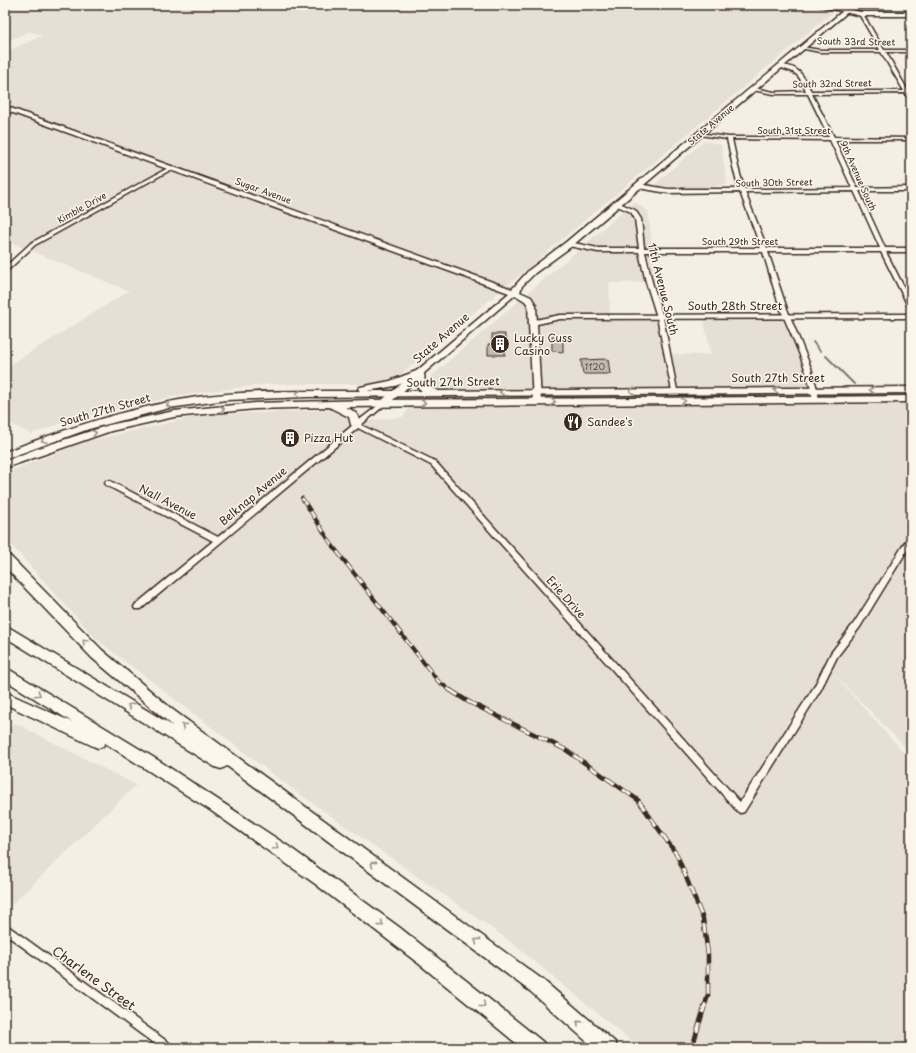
<svg xmlns="http://www.w3.org/2000/svg" width="916" height="1053" viewBox="0 0 916 1053" font-family="'Playpen Sans',sans-serif">
<rect width="100%" height="100%" fill="#f3efe4"/>
<filter id="ink" filterUnits="userSpaceOnUse"><feTurbulence type="fractalNoise" baseFrequency=".025" numOctaves="2"/><feDisplacementMap in="SourceGraphic" scale="8" xChannelSelector="R" yChannelSelector="G"/><feConvolveMatrix kernelMatrix="1 2 1 2 8 2 1 2 1" color-interpolation-filters="sRGB"/></filter>
<g filter="url(#ink)">
<!-- built -->
<g fill="#e5dfd4">
<path d="M 5,5 L 848,5 L 833,12 L 394,380 L 376,384 L 267,384 L 181,395 L 77,418 L 31,434 L 5,421 L 5,368 L 129,291 L 5,240 L 5,52 L 42,36 L 30,31 L 5,42 Z"/>
<path d="M 704,141 L 721,145 L 727,184 L 695,190 L 654,185 Z"/>
<path d="M 634,202 L 648,211 L 656,282 L 609,283 L 610,317 L 660,317 L 668,354 L 711,355 L 703,317 L 786,317 L 815,390 L 911,390 L 911,753 L 828,668 L 911,761 L 911,1048 L 640,1048 L 507,939 L 291,788 L 96,639 L 5,538 L 5,473 L 85,442 L 203,415 L 332,410 L 347,414 L 349,423 L 403,417 L 428,379 Z"/>
<path d="M 15,723 L 136,785 L 5,911 L 5,733 Z"/>
</g>
<g fill="none" stroke-linecap="round" stroke-linejoin="round">
<!-- stream -->
<g stroke="#817468" stroke-width="2">
<path d="M 813,342 L 820,351"/>
<path d="M 826,356 L 854,384"/>
</g>
</g>
<!-- building -->
<g fill="#c3bbb0" stroke="#3b2a1e">
<path d="M 492,334 L 505,334 L 505,355 L 488,355 L 488,344 L 492,344 Z"/>
<path d="M 552,336 L 563,337 L 563,352 L 552,351 Z"/>
<path d="M 608,359 L 610,374 L 583,374 L 581,360 Z"/>
</g>
<g fill="none" stroke-linecap="round" stroke-linejoin="round">
<!-- minor casing -->
<g stroke="#3b2a1e" stroke-width="3">
<g id="minor">
<path d="M 860,13 L 863,14 L 884,50 L 911,50 L 911,52 L 886,52 L 908,91 L 911,91 L 911,93 L 910,93 L 911,100 L 909,100 L 905,93 L 812,94 L 834,137 L 911,138 L 911,140 L 835,140 L 857,188 L 911,187 L 911,191 L 859,191 L 885,248 L 911,248 L 911,252 L 886,252 L 911,301 L 911,308 L 908,306 L 881,252 L 768,252 L 787,309 L 811,368 L 817,389 L 819,400 L 816,402 L 813,400 C 808,368 793,340 781,310 C 774,291 769,271 763,252 L 645,252 L 652,282 L 663,317 L 677,390 L 674,392 L 672,391 L 657,317 L 646,282 L 639,252 L 598,252 L 569,246 L 566,244 L 569,242 L 598,248 L 639,248 L 635,219 L 631,212 L 615,205 L 615,203 L 617,202 L 635,210 L 641,219 L 644,248 L 761,248 L 740,192 L 668,193 L 638,188 L 635,186 L 638,184 L 668,189 L 739,189 L 733,167 L 727,139 L 700,135 L 698,134 L 698,133 L 729,137 L 829,137 L 808,94 L 774,94 L 752,90 L 752,88 L 754,88 L 774,92 L 806,91 C 798,73 798,73 778,67 L 778,65 C 799,65 803,75 811,91 L 904,91 L 881,52 L 820,52 L 800,48 L 802,47 L 820,50 L 880,50 L 859,14 ZM 732,139 L 830,140 L 852,188 L 744,189 L 738,167 ZM 854,191 L 880,248 L 767,248 L 745,192 Z"/>
<path d="M 170,167 L 174,168 L 35,245 L 7,271 L 5,272 L 5,267 L 31,243 Z"/>
<path d="M 384,401 L 386,402 L 387,403 L 386,404 L 361,425 L 435,461 L 740,802 L 814,687 L 831,653 L 854,623 L 909,536 L 911,536 L 911,544 L 860,627 L 837,657 L 820,691 L 744,812 L 741,813 L 738,812 L 431,465 L 358,428 L 141,609 L 135,609 L 134,607 L 135,605 L 213,541 L 106,485 L 105,483 L 106,481 L 110,481 L 218,537 L 353,425 L 354,424 Z"/>
<path d="M 5,925 L 8,926 L 172,1045 L 173,1048 L 160,1048 L 5,934 Z"/>
</g>
</g>
<!-- tertiary casing -->
<g stroke="#3b2a1e" stroke-width="3">
<g id="tertiary">
<path d="M 816,5 L 826,5 L 861,12 L 911,12 L 911,16 L 861,16 Z"/>
<path d="M 911,314 L 911,318 L 560,319 L 533,325 L 529,323 L 530,321 L 560,315 Z"/>
</g>
</g>
<!-- secondary casing -->
<g stroke="#3b2a1e" stroke-width="3">
<path id="secondary" d="M 850,5 L 856,5 L 572,246 L 535,273 L 522,286 L 520,292 L 531,297 L 536,305 L 541,402 L 537,405 L 533,402 L 528,305 L 525,301 L 515,295 L 387,405 L 381,405 L 380,403 L 381,401 L 509,293 L 5,110 L 5,106 L 512,289 L 529,270 L 566,242 Z"/>
</g>
<!-- primary casing -->
<g stroke="#3b2a1e" stroke-width="3">
<g id="primary">
<path d="M 419,370 L 424,373 L 425,384 L 438,391 L 911,387 L 911,393 L 307,397 L 226,400 L 169,408 L 89,429 L 5,459 L 5,452 C 67,428 131,407 197,397 C 251,390 306,391 360,391 L 358,389 L 360,387 L 390,381 ZM 414,379 L 416,386 L 422,391 L 367,391 L 395,386 Z"/>
<path d="M 911,396 L 911,402 L 345,407 C 354,410 360,415 361,425 L 356,428 L 351,425 L 349,417 L 329,407 L 255,409 L 174,417 L 111,431 L 5,468 L 5,461 L 36,449 L 109,425 L 174,411 L 255,403 L 371,400 Z"/>
</g>
</g>
<!-- motorway casing -->
<g stroke="#3b2a1e" stroke-width="3">
<g id="motorway">
<path d="M 5,554 L 10,556 L 102,650 L 173,710 L 543,980 L 615,1042 L 617,1048 L 594,1048 L 531,992 L 227,766 L 221,769 L 215,767 L 5,637 L 5,625 L 173,726 L 92,658 L 5,567 Z"/>
<path d="M 5,667 L 161,762 L 288,846 L 399,927 L 543,1042 L 545,1048 L 522,1048 L 423,967 L 314,883 L 210,810 L 105,743 L 103,746 L 98,748 L 93,746 L 5,704 L 5,692 L 72,722 L 5,680 Z"/>
</g>
</g>
<!-- minor -->
<use href="#minor" fill="#fbf7ec" fill-rule="evenodd"/>
<!-- tertiary -->
<use href="#tertiary" fill="#fbf7ec" fill-rule="evenodd"/>
<!-- secondary -->
<use href="#secondary" fill="#fbf7ec" fill-rule="evenodd"/>
<!-- primary -->
<use href="#primary" fill="#fbf7ec" fill-rule="evenodd"/>
<!-- motorway -->
<use href="#motorway" fill="#fbf7ec" fill-rule="evenodd"/>
<!-- rail-far1 casing -->
<g stroke="#3b2a1e" stroke-width="4">
<path id="rail-far1" d="M 302,498 L 332,545 L 438,681 L 451,691"/>
</g>
<!-- rail casing -->
<g stroke="#3b2a1e" stroke-width="4.5">
<path id="rail" d="M 450,690 L 467,701 L 566,750 L 638,800 L 677,855 L 703,919 L 708,954 L 708,995 L 692,1048"/>
</g>
<!-- rail-far1 -->
<use href="#rail-far1" stroke="#fbf7ec" stroke-width="2.5" stroke-dasharray="8" stroke-linecap="butt"/>
<!-- rail -->
<use href="#rail" stroke="#fbf7ec" stroke-width="3" stroke-dasharray="10" stroke-linecap="butt"/>
</g>
<!-- one-way arrows -->
<defs><path id="oneway-chevron" d="M-2-3.5L2.5 0L-2 3.5" fill="none" stroke-width="1.6" stroke-linecap="round" stroke-linejoin="round"/></defs>
<g stroke="#9b9085">
<use href="#oneway-chevron" transform="translate(776 390) rotate(-180)"/>
<use href="#oneway-chevron" transform="translate(872 390) rotate(180)"/>
<use href="#oneway-chevron" transform="translate(632 391) rotate(179)"/>
<use href="#oneway-chevron" transform="translate(502 392) rotate(178)"/>
<use href="#oneway-chevron" transform="translate(298 394) rotate(180)"/>
<use href="#oneway-chevron" transform="translate(683 401) rotate(-1)"/>
<use href="#oneway-chevron" transform="translate(553 402)"/>
<use href="#oneway-chevron" transform="translate(423 403)"/>
<use href="#oneway-chevron" transform="translate(169 405) rotate(170)"/>
<use href="#oneway-chevron" transform="translate(222 409) rotate(-4)"/>
<use href="#oneway-chevron" transform="translate(94 433) rotate(-18)"/>
<use href="#oneway-chevron" transform="translate(44 440) rotate(159)"/>
<use href="#oneway-chevron" transform="translate(85 642) rotate(-135)"/>
<use href="#oneway-chevron" transform="translate(38 694) rotate(32)"/>
<use href="#oneway-chevron" transform="translate(130 706) rotate(-149)"/>
<use href="#oneway-chevron" transform="translate(184 726) rotate(-144)"/>
<use href="#oneway-chevron" transform="translate(276 847) rotate(35)"/>
<use href="#oneway-chevron" transform="translate(373 864) rotate(-144)"/>
<use href="#oneway-chevron" transform="translate(381 924) rotate(37)"/>
<use href="#oneway-chevron" transform="translate(477 941) rotate(-143)"/>
<use href="#oneway-chevron" transform="translate(483 1005) rotate(39)"/>
<use href="#oneway-chevron" transform="translate(579 1023) rotate(-139)"/>
</g>
</g>
<!-- icons -->
<defs>
<g id="building-disc" transform="scale(1)"><circle r="9.5" fill="#3b2a1e" stroke="#fbf7ec"/><path d="M-4-6H4V6H1V3H-1V6H-4ZM-2.5-4.3h1.7v1.8h-1.7ZM.8-4.3h1.7v1.8H.8ZM-2.5-1h1.7V.8h-1.7ZM.8-1h1.7V.8H.8Z" fill="#fff"/></g>
<g id="restaurant-disc" transform="scale(1)"><circle r="9.5" fill="#3b2a1e" stroke="#fbf7ec"/><path d="M-5-6h1v4h1v-4h1v4h1v-4h1v5L-1.5 .5V6h-2V.5L-5-1ZM5-6V6H3V1.5H1.5Q1.5-4 5-6Z" fill="#fff"/></g>
</defs>
<g fill-rule="evenodd">
<use href="#building-disc" x="500" y="344"/>
<use href="#restaurant-disc" x="573" y="422"/>
<use href="#building-disc" x="290" y="438"/>
</g>
<g text-anchor="middle" stroke-width="3" stroke-linejoin="round" paint-order="stroke">
<!-- far-street labels -->
<g font-size="9" fill="#3b2a1e" stroke="#fbf7ec">
<text transform="translate(856 42) rotate(1)" y="3">South 33rd Street</text>
<text transform="translate(832 84) rotate(-1)" y="3">South 32nd Street</text>
<text transform="translate(711 125) rotate(-40)" y="3">State Avenue</text>
<text x="794" y="134">South 31st Street</text>
<text transform="translate(858 176) rotate(66)" y="3">9th Avenue South</text>
<text transform="translate(774 183) rotate(-1)" y="3">South 30th Street</text>
<text transform="translate(263 191) rotate(20)" y="3">Sugar Avenue</text>
<text transform="translate(82 208) rotate(-29)" y="3">Kimble Drive</text>
<text x="740" y="245">South 29th Street</text>
</g>
<!-- number labels -->
<g font-size="9" fill="#5d4e42">
<text x="595" y="370">1120</text>
</g>
<!-- street labels -->
<g font-size="11" fill="#3b2a1e" stroke="#fbf7ec">
<text transform="translate(663 289) rotate(76)" y="4">11th Avenue South</text>
<text x="735" y="310">South 28th Street</text>
<text transform="translate(441 338) rotate(-41)" y="4">State Avenue</text>
<text x="778" y="382">South 27th Street</text>
<text transform="translate(453 382) rotate(-1)" y="4">South 27th Street</text>
<text transform="translate(105 410) rotate(-16)" y="4">South 27th Street</text>
<text transform="translate(253 496) rotate(-40)" y="4">Belknap Avenue</text>
<text transform="translate(168 502) rotate(27)" y="4">Nall Avenue</text>
<text transform="translate(566 597) rotate(48)" y="4">Erie Drive</text>
</g>
<!-- poi labels -->
<g font-size="11" fill="#3b2a1e" stroke="#fbf7ec" text-anchor="start">
<text x="514" y="342">Lucky Cuss<tspan x="514" dy="13">Casino</tspan></text>
<text x="587" y="426">Sandee's</text>
<text x="304" y="442">Pizza Hut</text>
</g>
<!-- near-street labels -->
<g font-size="13" fill="#3b2a1e" stroke="#fbf7ec">
<text transform="translate(94 978) rotate(36)" y="5">Charlene Street</text>
</g>
</g>
<!-- margin -->
<rect width="916" height="1053" fill="none" stroke="#fbf7ec" stroke-width="20"/>
<rect x="10" y="10" width="896" height="1033" fill="none" stroke="#3b2a1e" stroke-width="1.5" filter="url(#ink)"/>
</svg>
